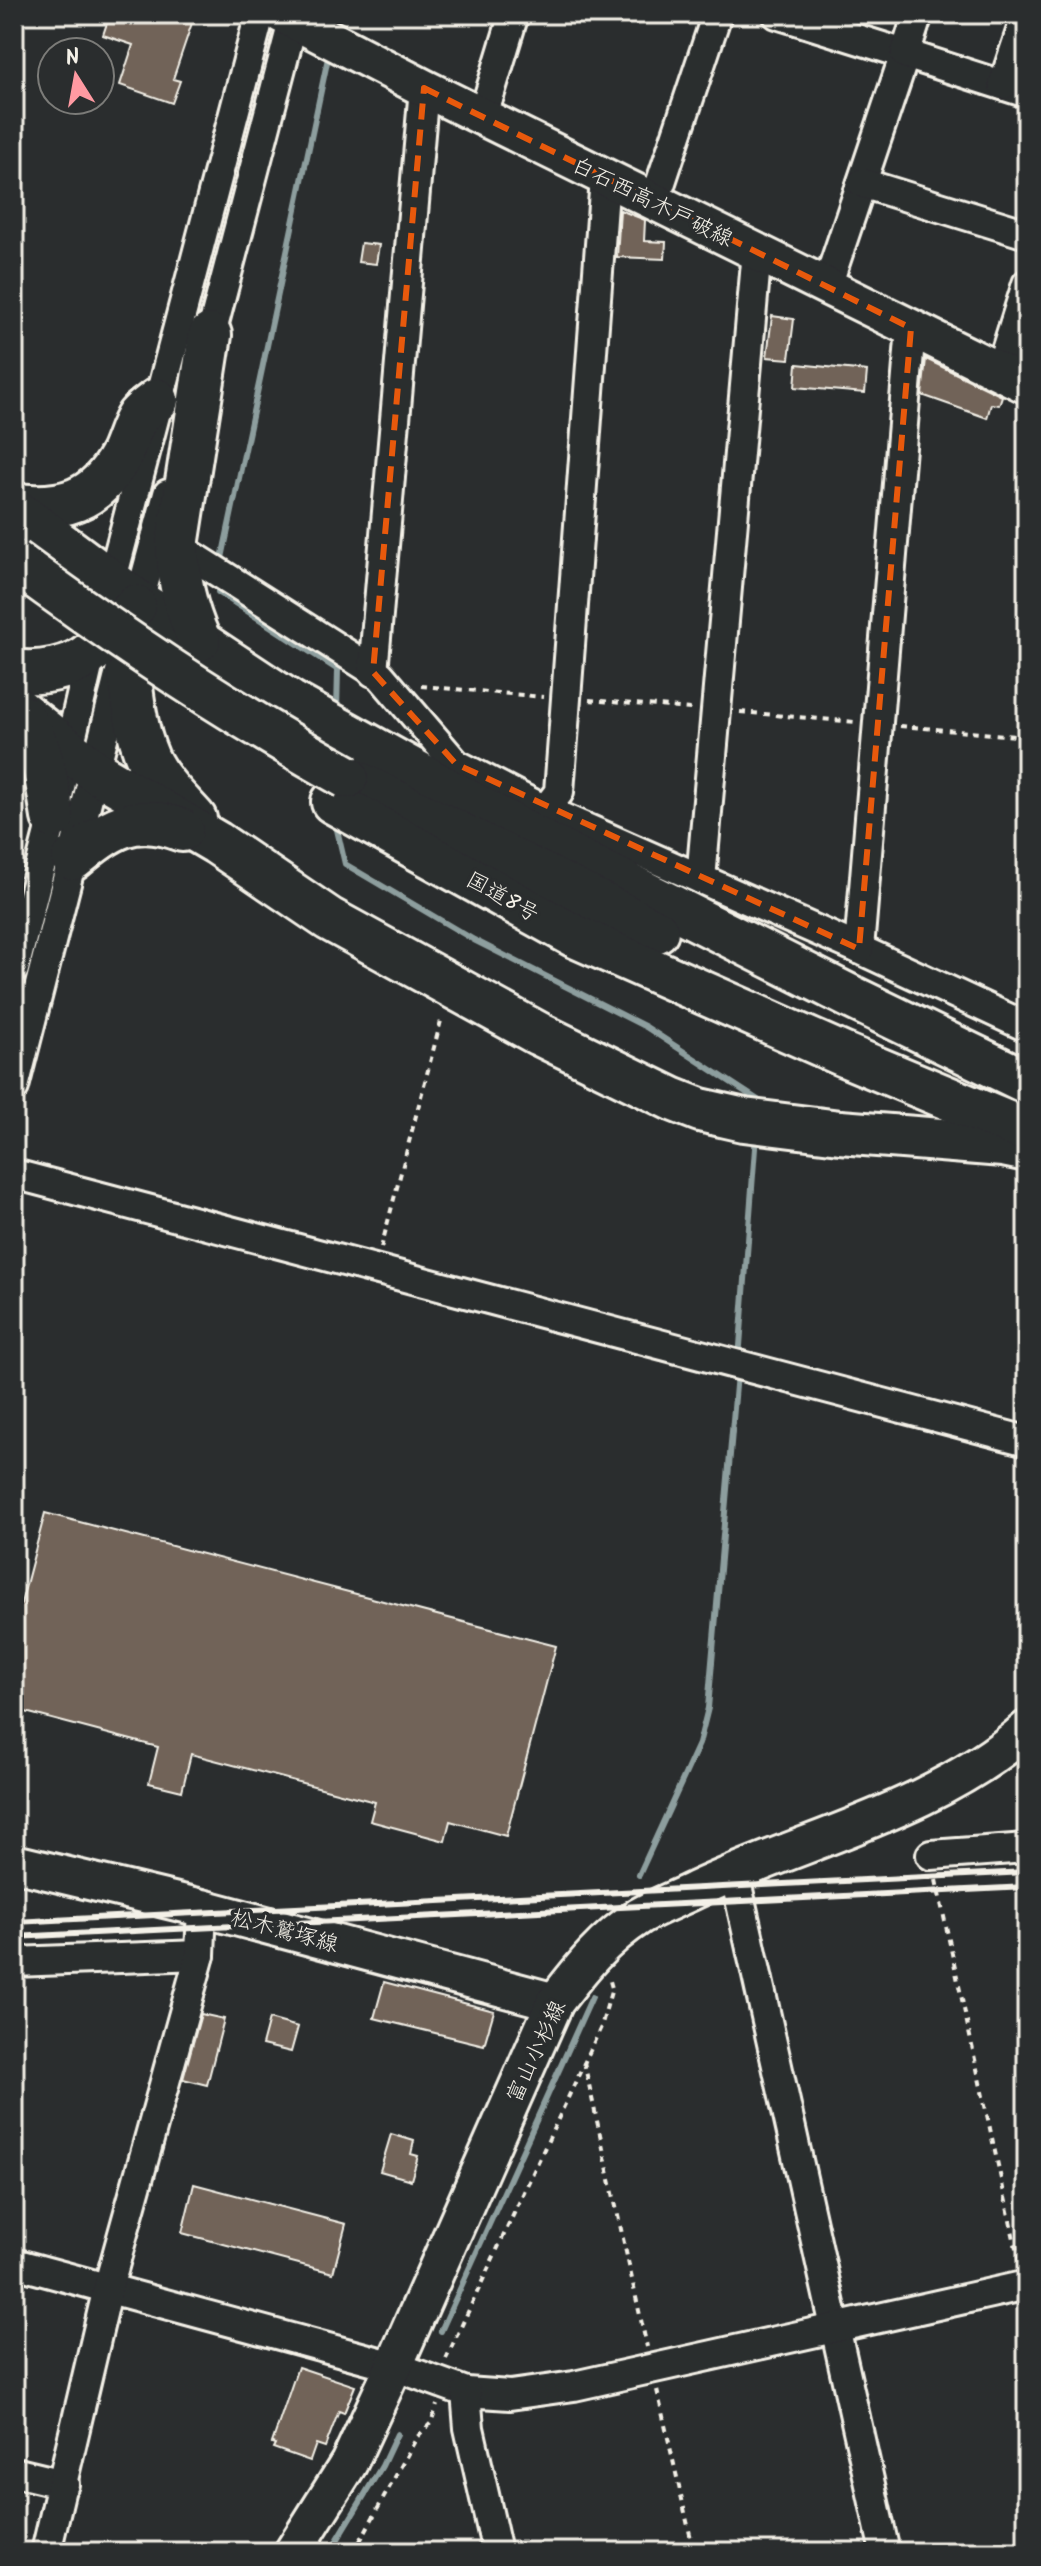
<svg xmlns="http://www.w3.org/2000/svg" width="1041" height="2566" viewBox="0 0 1041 2566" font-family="Kalam,'Klee One',sans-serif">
<rect width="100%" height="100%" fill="#2a2d2e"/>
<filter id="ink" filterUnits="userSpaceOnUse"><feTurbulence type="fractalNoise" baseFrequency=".0125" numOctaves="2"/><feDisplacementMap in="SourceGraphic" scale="16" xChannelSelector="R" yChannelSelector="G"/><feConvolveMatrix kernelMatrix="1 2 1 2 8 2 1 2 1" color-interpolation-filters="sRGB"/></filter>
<g filter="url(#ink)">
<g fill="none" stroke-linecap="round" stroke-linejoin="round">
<!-- stream -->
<g stroke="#8d9e9e" stroke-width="6">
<path d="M 335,27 L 338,14"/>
<path d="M 221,563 L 329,53"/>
<path d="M 219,582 L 218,592 L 338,670 L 337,710"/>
<path d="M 335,821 L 345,864 L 474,940 L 646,1027 L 758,1100 L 758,1108"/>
<path d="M 739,1359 L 756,1135"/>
<path d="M 639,1875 L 699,1744 L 708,1708 L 737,1374"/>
<path d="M 441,2331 L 592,1997"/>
<path d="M 330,2552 L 382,2466 L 397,2434"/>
</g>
</g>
<!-- building -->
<g fill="#716358" stroke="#f4f1e8" stroke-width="2">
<path d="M 110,14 L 195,14 L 173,79 L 180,81 L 172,103 L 120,85 L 133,45 L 103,35 Z"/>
<path d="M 620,210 L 645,220 L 644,241 L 666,242 L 665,259 L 617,257 Z"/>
<path d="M 361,243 L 379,245 L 376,264 L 358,262 Z"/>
<path d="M 772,316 L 794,319 L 789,359 L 767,357 Z"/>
<path d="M 926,359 L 1002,396 L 999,405 L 991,404 L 987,418 L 922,395 Z"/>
<path d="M 797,364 L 867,371 L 865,393 L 795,387 Z"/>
<path d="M 45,1513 L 556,1646 L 506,1836 L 450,1821 L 445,1841 L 370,1821 L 375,1802 L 191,1754 L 182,1791 L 149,1783 L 158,1747 L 14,1709 L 14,1630 Z"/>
<path d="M 384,1982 L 494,2011 L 484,2045 L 374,2018 Z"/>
<path d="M 201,2014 L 224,2019 L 207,2085 L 183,2079 Z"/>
<path d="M 269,2019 L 298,2027 L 291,2052 L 262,2045 Z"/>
<path d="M 391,2134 L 414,2141 L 411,2154 L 418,2156 L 411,2180 L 380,2171 Z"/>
<path d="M 194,2184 L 346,2224 L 333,2273 L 182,2233 Z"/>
<path d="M 298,2367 L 355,2386 L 344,2413 L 339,2411 L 325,2447 L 316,2444 L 310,2461 L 273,2448 L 275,2444 L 272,2443 Z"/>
</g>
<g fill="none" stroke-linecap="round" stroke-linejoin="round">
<!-- minor casing -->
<g stroke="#f4f1e8" stroke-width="34">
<g id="minor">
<path d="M 777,14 L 905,54 L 827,286"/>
<path d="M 918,14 L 905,54 L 1027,93"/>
<path d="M 1003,85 L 1027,14"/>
<path d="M 489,96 L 514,14"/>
<path d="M 862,183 L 1027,234"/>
<path d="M 655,200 L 717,14"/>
<path d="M 207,350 L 295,14"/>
<path d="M 999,373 L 1027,284"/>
<path d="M 177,546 L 380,675 L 456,764 L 545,810 L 859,949 L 1027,1027"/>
<path d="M 107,598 L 260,14"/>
<path d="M 135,616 L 168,494"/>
<path d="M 373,672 L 424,88"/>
<path d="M 545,810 L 559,792 L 605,178"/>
<path d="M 701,879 L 757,251"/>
<path d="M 859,949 L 911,328"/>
<path d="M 14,969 L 53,817 L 93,645"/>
<path d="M 14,1087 L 121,668"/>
<path d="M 14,1174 L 1027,1441"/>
<path d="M 931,1855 L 1027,1848"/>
<path d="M 734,1872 L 885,2552"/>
<path d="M 14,1962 L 200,1955"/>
<path d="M 14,2263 L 394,2366 L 466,2392 L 510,2395 L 574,2386 L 1027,2285"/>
<path d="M 466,2392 L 469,2428 L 497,2552"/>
<path d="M 14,2472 L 64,2484"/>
<path d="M 46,2552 L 108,2288 L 200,1955 L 202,1908"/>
</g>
</g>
<!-- major casing -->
<g stroke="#f4f1e8" stroke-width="42">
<g id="major">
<path d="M 281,14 L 424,88 L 1027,385"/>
<path d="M 14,1863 L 202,1908 L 555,2002"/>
<path d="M 293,2552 L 349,2463 L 394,2366 L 555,2002 C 581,1968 604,1939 640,1916 C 657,1906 677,1899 695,1890 C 804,1839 936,1810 1027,1729"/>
</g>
</g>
<!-- highway casing -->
<g stroke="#f4f1e8" stroke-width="48">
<g id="highway">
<path d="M 14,505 C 63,510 95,502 120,457 C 127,444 130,428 138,416 C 143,410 151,405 157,400"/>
<path d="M 14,509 L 139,602 L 290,702 L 530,835 L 849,996 L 1027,1082"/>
<path d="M 199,640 C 185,608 179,581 177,546 L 210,335"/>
<path d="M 126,646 C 131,683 133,725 148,759 C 159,782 178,800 195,819"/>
<path d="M 14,671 C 38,675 73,669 92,652 C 108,639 121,621 135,606"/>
<path d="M 14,706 L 96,772 L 217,843 L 329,919 L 539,1034 L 672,1099 L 700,1110 L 744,1120 L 840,1132 L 1003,1145 L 1027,1150"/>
<path d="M 22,716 C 43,747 47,780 53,817"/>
<path d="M 347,777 L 657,931"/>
<path d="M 333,802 L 575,936 L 842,1054 L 1027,1131"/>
<path d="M 73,859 C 110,828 134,811 182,830"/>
</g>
</g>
<!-- path -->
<g stroke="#f4f1e8" stroke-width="4" stroke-dasharray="6 6" stroke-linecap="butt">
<path d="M 421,686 L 544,697"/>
<path d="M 589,700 L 691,709"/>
<path d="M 740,712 L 855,722"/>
<path d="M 900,726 L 1027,737"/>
<path d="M 381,1248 L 442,1017"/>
<path d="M 936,1880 L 1019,2262"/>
<path d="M 584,2062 L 647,2347"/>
<path d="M 446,2359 L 601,2027 L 612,1988 L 610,1981"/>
<path d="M 657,2390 L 694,2552"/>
<path d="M 354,2552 L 417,2437 L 431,2423 L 437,2405"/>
</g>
<!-- minor -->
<use href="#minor" stroke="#2a2d2e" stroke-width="28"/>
<!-- major -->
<use href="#major" stroke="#2a2d2e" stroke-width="36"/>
<!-- highway -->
<use href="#highway" stroke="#2a2d2e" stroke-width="42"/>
<!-- rail -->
<g stroke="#f4f1e8" stroke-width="6">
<path d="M 14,1922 L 1027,1872"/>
<path d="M 14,1937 L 1027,1887"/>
</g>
<!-- highway-bridge casing -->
<g stroke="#f4f1e8" stroke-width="48" stroke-linecap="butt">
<path id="highway-bridge" d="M 14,561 C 120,639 231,713 347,777"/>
</g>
<!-- highway-bridge -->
<use href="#highway-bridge" stroke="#2a2d2e" stroke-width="42"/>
</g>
</g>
<!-- marked area -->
<path fill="none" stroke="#e8590c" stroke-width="6" stroke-dasharray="16 10" stroke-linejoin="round" d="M 424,88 L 911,328 L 859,949 L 456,764 L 373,672 Z"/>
<g text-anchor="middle" stroke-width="7" stroke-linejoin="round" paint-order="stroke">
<!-- street labels -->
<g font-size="22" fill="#f4f1e8" stroke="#2a2d2e">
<text transform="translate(653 201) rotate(26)" y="8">白石西高木戸破線</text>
<text transform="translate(503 896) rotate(29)" y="8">国道8号</text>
<text transform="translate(285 1930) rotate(15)" y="8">松木鷲塚線</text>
<text transform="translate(535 2051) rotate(-65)" y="8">富山小杉線</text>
</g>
</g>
<!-- margin -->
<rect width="1041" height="2566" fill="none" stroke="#2a2d2e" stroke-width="48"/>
<rect x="24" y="24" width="993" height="2518" fill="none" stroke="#f4f1e8" stroke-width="3" filter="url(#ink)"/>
<!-- north arrow -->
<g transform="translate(76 76) rotate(349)"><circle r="38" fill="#2a2d2e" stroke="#7b7b78" stroke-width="2"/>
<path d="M0-6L14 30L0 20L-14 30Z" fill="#ff9aa2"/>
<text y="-12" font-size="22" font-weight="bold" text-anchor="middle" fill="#f4f1e8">N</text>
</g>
</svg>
